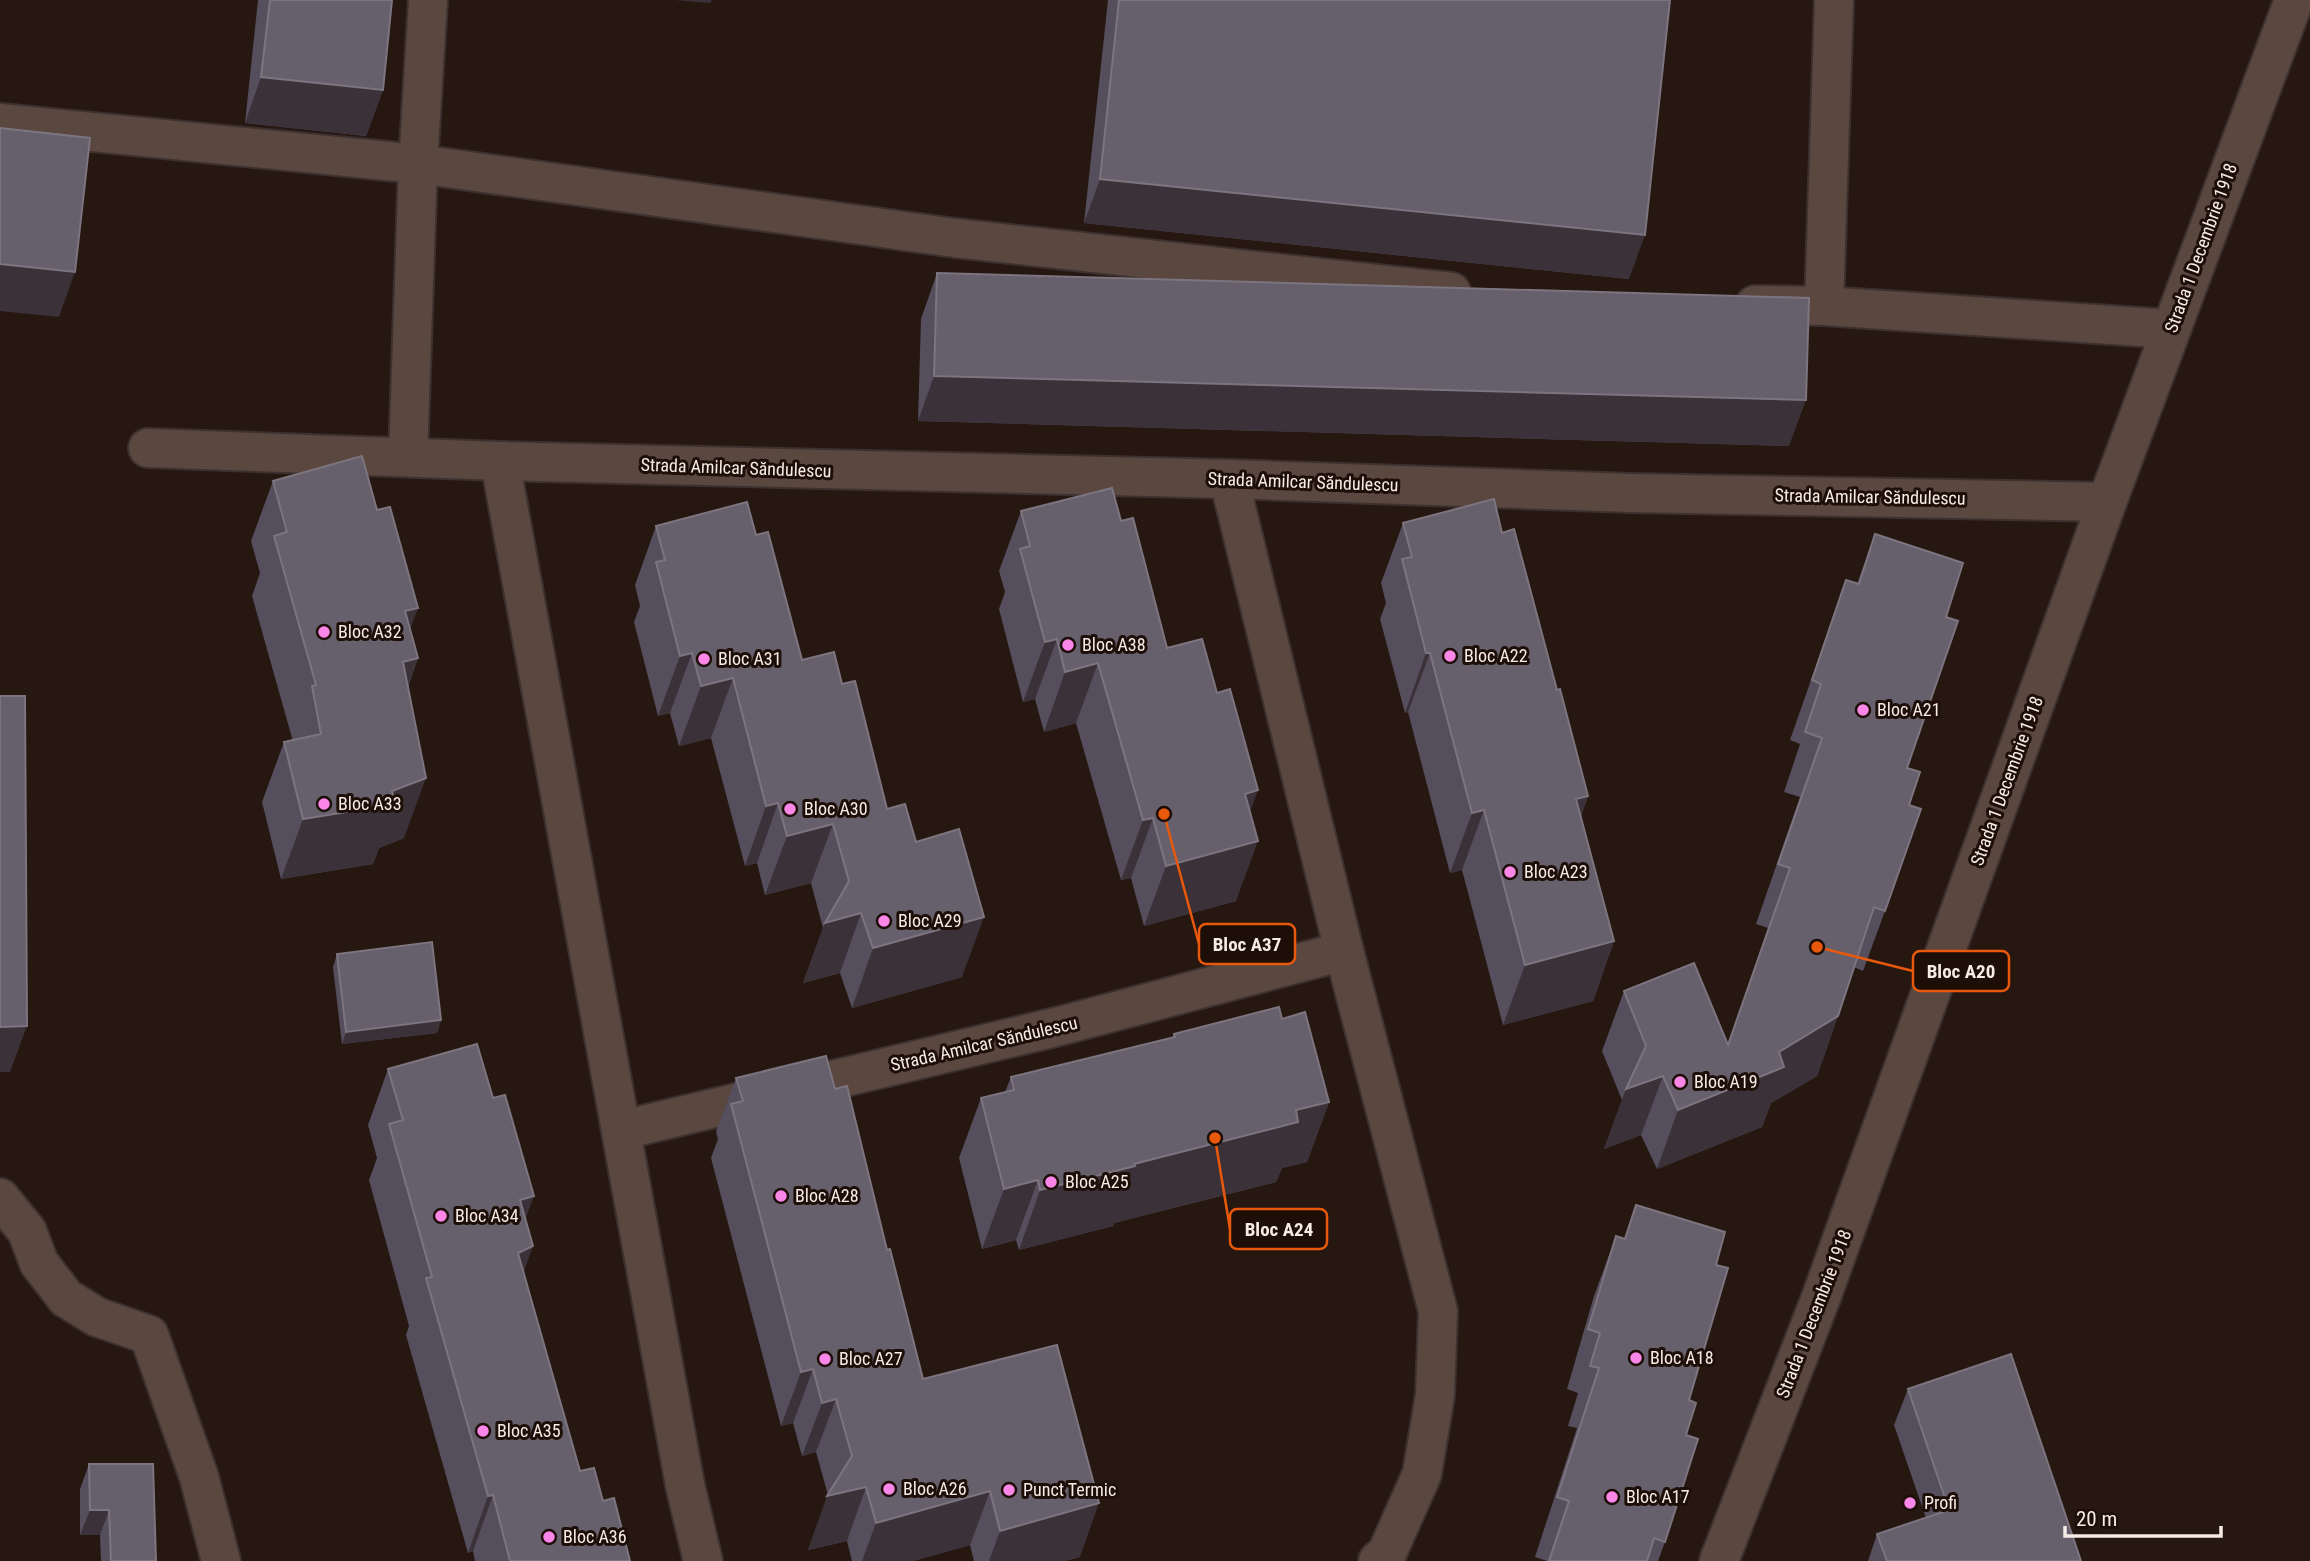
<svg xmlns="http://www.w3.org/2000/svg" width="2310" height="1561" viewBox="0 0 2310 1561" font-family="'Roboto Condensed',sans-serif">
<rect width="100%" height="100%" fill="#271711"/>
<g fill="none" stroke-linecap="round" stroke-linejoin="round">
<!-- minor casing -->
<g stroke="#3d312f" stroke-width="42">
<g id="minor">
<path d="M 0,123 L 418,164 L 955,238 L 1451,292"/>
<path d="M 1755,305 L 1824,306 L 2171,329"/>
<path d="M 1824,306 L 1834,0"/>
<path d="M 148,448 L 500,461 L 685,1485 L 703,1561"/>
<path d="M 408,457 L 418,164 L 428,0"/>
<path d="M 500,461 L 1229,479 L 1631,493 L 2107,502"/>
<path d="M 1229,479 L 1344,951 L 1438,1311 L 1435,1395 L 1422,1474 L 1387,1553 L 1378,1561"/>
<path d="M 622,1130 L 1056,1027 L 1344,951"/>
<path d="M 0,1198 L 27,1231 L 39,1263 L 66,1298 L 97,1317 L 149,1335 L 199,1477 L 221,1561"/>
<path d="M 1719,1561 L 1822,1295 L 2107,502 L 2294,0"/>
</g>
</g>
<!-- minor -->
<use href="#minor" stroke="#5a4740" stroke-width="38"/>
</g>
<!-- wall -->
<g fill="#544e5d">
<path d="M 258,0 L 392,0 L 383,90 L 366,136 L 245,123 Z"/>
<path d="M 1108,0 L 1670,0 L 1629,279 L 1084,223 Z"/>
<path d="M 937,273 L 1789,446 L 918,421 L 921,319 Z"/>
<path d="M 273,481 L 410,630 L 418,658 L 408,687 L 404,838 L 379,848 L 373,864 L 281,879 L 262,802 L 284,742 L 292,741 L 292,738 L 252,596 L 260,573 L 251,541 Z"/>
<path d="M 1021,511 L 1121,521 L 1167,648 L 1250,812 L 1236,901 L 1144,926 L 1131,878 L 1121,880 L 1076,723 L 1044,732 L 1035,699 L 1023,702 L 999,609 L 1005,592 L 999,571 Z"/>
<path d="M 1403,523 L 1502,533 L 1557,690 L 1588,796 L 1581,816 L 1614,941 L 1593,1001 L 1503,1025 L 1462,870 L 1450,873 L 1408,712 L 1405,713 L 1380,619 L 1386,603 L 1381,583 Z"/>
<path d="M 656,526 L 756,535 L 802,660 L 842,684 L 887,809 L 916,842 L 962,977 L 852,1008 L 840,973 L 803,983 L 823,928 L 811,883 L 765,895 L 757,863 L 745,866 L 711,738 L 679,746 L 670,713 L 658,716 L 634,622 L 640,606 L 635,585 Z"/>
<path d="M 1875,534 L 1946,617 L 1907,768 L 1909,805 L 1885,911 L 1863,971 L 1854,967 L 1838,1016 L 1817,1076 L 1771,1103 L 1762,1127 L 1657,1169 L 1641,1135 L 1604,1149 L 1622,1100 L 1602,1051 L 1624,991 L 1728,1044 L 1768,928 L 1756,924 L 1800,797 L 1784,792 L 1800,744 L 1790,740 L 1846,580 L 1857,584 Z"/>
<path d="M 337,954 L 441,1020 L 437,1033 L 342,1044 L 333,967 Z"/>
<path d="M 1282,1019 L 1329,1102 L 1307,1162 L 1282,1168 L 1276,1182 L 1114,1223 L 1113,1226 L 1019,1250 L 1016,1240 L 982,1249 L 959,1158 L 981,1098 L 1005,1092 L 1011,1077 L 1172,1038 L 1174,1034 Z"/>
<path d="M 388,1069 L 525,1218 L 524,1273 L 580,1471 L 603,1501 L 630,1561 L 475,1561 L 473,1551 L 468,1553 L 406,1335 L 409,1326 L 369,1180 L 377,1158 L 368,1125 Z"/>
<path d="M 736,1078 L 835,1089 L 887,1250 L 923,1379 L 1080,1557 L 1064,1561 L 974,1561 L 970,1545 L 913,1561 L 852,1561 L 847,1541 L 808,1550 L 828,1495 L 816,1452 L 802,1456 L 793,1423 L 781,1426 L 711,1158 L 718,1139 L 716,1132 Z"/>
<path d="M 1636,1205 L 1716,1265 L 1689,1400 L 1686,1435 L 1665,1542 L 1658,1561 L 1547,1561 L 1535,1557 L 1577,1428 L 1568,1426 L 1578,1393 L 1567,1389 L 1594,1296 L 1616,1236 L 1624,1239 Z"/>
<path d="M 1908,1389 L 2081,1561 L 1868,1561 L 1877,1534 L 1926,1518 L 1894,1425 Z"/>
<path d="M 89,1464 L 156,1561 L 101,1561 L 100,1535 L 80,1535 L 80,1489 Z"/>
</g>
<!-- shaded-wall -->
<g fill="#3b3139">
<path d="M 674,0 L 712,0 L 710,3 Z"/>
<path d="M 261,77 L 383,90 L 366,136 L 245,123 Z"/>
<path d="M 1100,179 L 1645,235 L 1629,279 L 1084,223 Z"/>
<path d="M 0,264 L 75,272 L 59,317 L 0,311 Z"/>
<path d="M 934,376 L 1806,400 L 1789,446 L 918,421 Z"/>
<path d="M 418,608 L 396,668 L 405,611 Z"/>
<path d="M 1057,639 L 1035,699 L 1023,702 L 1045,642 Z"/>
<path d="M 692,653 L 670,713 L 658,716 L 680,656 Z"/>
<path d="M 1426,653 L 1430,653 L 1408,712 L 1405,713 Z"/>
<path d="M 418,658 L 396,718 L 403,662 Z"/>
<path d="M 1098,663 L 1076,723 L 1044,732 L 1065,672 Z"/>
<path d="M 733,678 L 711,738 L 679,746 L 701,686 Z"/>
<path d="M 426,778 L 404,838 L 379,848 L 373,864 L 281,879 L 303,819 L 392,791 Z"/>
<path d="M 1258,790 L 1238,846 L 1258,841 L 1236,901 L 1144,926 L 1166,866 L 1245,794 Z"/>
<path d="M 1588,796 L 1566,856 L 1576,799 Z"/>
<path d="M 778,803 L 757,863 L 745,866 L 766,806 Z"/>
<path d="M 1484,810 L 1462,870 L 1450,873 L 1472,813 Z"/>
<path d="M 1153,818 L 1131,878 L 1121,880 L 1143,820 Z"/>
<path d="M 833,824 L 811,883 L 765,895 L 787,836 Z"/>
<path d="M 861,913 L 840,973 L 803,983 L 825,923 Z"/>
<path d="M 984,917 L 962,977 L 852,1008 L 873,948 Z"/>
<path d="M 1614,941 L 1593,1001 L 1503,1025 L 1525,965 Z"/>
<path d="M 1838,1016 L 1817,1076 L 1771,1103 L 1762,1127 L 1657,1169 L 1678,1110 L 1779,1052 Z"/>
<path d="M 441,1020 L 437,1033 L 342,1044 L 346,1032 Z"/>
<path d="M 27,1026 L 10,1072 L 0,1072 L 0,1027 Z"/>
<path d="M 1663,1076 L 1641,1135 L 1604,1149 L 1626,1089 Z"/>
<path d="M 1329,1102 L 1307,1162 L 1282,1168 L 1276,1182 L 1114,1223 L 1113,1226 L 1019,1250 L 1040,1190 L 1134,1164 L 1296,1110 Z"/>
<path d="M 1038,1180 L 1016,1240 L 982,1249 L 1004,1189 Z"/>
<path d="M 534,1196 L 513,1252 L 520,1200 Z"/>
<path d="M 533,1246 L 513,1303 L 518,1253 Z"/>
<path d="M 813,1369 L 793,1423 L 781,1426 L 801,1372 Z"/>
<path d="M 836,1399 L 816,1452 L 802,1456 L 822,1403 Z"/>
<path d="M 866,1487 L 847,1541 L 808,1550 L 827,1496 Z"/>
<path d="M 990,1491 L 970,1545 L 913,1561 L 862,1561 L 876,1523 Z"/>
<path d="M 493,1495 L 473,1551 L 468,1553 L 488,1496 Z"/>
<path d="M 1099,1503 L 1080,1557 L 1064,1561 L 989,1561 L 1000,1531 Z"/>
<path d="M 90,1510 L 109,1510 L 100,1535 L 80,1535 Z"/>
</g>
<!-- building -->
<g fill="#665f6c" stroke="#7c757f" stroke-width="2">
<path d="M 270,0 L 392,0 L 383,90 L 261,77 Z"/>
<path d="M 1119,0 L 1670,0 L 1645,235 L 1100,179 Z"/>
<path d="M 0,128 L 90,138 L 75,272 L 0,264 Z"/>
<path d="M 937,273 L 1809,298 L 1806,400 L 934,376 Z"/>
<path d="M 362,456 L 377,510 L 390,507 L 418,608 L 405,611 L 418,658 L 403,662 L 426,778 L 392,791 L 395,804 L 303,819 L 284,742 L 321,734 L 312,686 L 316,685 L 274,536 L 287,532 L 273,481 Z"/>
<path d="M 1112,488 L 1121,521 L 1133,518 L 1167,648 L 1202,639 L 1217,693 L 1230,689 L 1258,790 L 1245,794 L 1258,841 L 1166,866 L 1153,818 L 1143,820 L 1098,663 L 1065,672 L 1057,639 L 1045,642 L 1020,549 L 1030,546 L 1021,511 Z"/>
<path d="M 1494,499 L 1502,533 L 1514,529 L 1557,690 L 1560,689 L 1588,796 L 1576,799 L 1614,941 L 1525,965 L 1484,810 L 1472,813 L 1430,653 L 1426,653 L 1402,559 L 1412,557 L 1403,523 Z"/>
<path d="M 747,502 L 756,535 L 768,532 L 802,660 L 834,652 L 842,684 L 855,681 L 887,809 L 905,804 L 916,842 L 959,829 L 984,917 L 873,948 L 861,913 L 825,923 L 849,881 L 833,824 L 787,836 L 778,803 L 766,806 L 733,678 L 701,686 L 692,653 L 680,656 L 656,562 L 665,560 L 656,526 Z"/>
<path d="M 1875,534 L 1963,563 L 1946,617 L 1958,621 L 1907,768 L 1920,772 L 1909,805 L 1921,809 L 1885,911 L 1874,907 L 1838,1016 L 1779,1052 L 1784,1067 L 1678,1110 L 1663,1076 L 1626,1089 L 1646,1046 L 1624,991 L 1694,963 L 1728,1045 L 1790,868 L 1778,864 L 1822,738 L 1805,732 L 1821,684 L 1812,680 L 1846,580 L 1859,584 Z"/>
<path d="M 0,696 L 25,696 L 27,1026 L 0,1027 Z"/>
<path d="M 432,942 L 441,1020 L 346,1032 L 337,954 Z"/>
<path d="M 1279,1007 L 1282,1019 L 1305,1012 L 1329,1102 L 1296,1110 L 1298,1122 L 1134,1164 L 1135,1166 L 1040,1190 L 1038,1180 L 1004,1189 L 981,1098 L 1014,1090 L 1011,1077 L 1175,1037 L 1174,1034 Z"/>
<path d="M 477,1044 L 493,1098 L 505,1095 L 534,1196 L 520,1200 L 533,1246 L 518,1253 L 580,1471 L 594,1468 L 603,1501 L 614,1498 L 630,1561 L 510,1561 L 493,1495 L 488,1496 L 426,1278 L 432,1277 L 389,1124 L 403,1120 L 388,1069 Z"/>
<path d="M 826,1056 L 835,1089 L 847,1086 L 887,1250 L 890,1249 L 923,1379 L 1057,1345 L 1099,1503 L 1000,1531 L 990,1491 L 876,1523 L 866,1487 L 827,1496 L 852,1456 L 836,1399 L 822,1403 L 813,1369 L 801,1372 L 731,1104 L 743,1101 L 736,1078 Z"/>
<path d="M 1636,1205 L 1725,1232 L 1716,1265 L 1728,1268 L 1689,1400 L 1696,1403 L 1686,1435 L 1698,1439 L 1665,1542 L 1654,1538 L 1647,1561 L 1549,1561 L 1569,1501 L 1557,1497 L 1599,1368 L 1590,1366 L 1600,1333 L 1588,1329 L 1616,1236 L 1625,1239 Z"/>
<path d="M 2011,1354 L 2081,1561 L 1887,1561 L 1877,1534 L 1949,1510 L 1908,1389 Z"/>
<path d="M 89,1464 L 153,1464 L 156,1561 L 111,1561 L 109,1510 L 90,1510 Z"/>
</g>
<!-- markers -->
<g fill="#fa87e7" stroke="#1d0e08" stroke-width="2.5">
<circle cx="324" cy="632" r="7"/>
<circle cx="1068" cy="645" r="7"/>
<circle cx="1450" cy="656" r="7"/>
<circle cx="704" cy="659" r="7"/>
<circle cx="1863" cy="710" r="7"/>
<circle cx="324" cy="804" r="7"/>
<circle cx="790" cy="809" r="7"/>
<circle cx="1510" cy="872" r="7"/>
<circle cx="884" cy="921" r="7"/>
<circle cx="1680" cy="1082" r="7"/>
<circle cx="1051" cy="1182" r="7"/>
<circle cx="781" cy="1196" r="7"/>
<circle cx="441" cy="1216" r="7"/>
<circle cx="1636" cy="1358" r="7"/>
<circle cx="825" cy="1359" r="7"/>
<circle cx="483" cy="1431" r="7"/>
<circle cx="889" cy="1489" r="7"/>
<circle cx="1009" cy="1490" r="7"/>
<circle cx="1612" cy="1497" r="7"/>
<circle cx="1910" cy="1503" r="7"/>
<circle cx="549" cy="1537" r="7"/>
</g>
<g text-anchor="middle" stroke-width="6" stroke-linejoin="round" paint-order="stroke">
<!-- street labels -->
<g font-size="18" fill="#f7ebe7" stroke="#1d0e08">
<text transform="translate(2201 248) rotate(-70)" y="6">Strada 1 Decembrie 1918</text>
<text transform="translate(736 468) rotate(2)" y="6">Strada Amilcar Săndulescu</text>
<text transform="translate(1303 482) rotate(2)" y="6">Strada Amilcar Săndulescu</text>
<text transform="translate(1870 497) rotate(1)" y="6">Strada Amilcar Săndulescu</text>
<text transform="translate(2007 781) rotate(-70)" y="6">Strada 1 Decembrie 1918</text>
<text transform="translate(984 1044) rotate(-13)" y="6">Strada Amilcar Săndulescu</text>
<text transform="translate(1814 1314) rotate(-69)" y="6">Strada 1 Decembrie 1918</text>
</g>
<!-- poi labels -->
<g font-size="18" fill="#f7ebe7" stroke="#1d0e08" text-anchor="start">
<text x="338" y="638">Bloc A32</text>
<text x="1082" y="651">Bloc A38</text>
<text x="1464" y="662">Bloc A22</text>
<text x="718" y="665">Bloc A31</text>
<text x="1877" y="716">Bloc A21</text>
<text x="338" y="810">Bloc A33</text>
<text x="804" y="815">Bloc A30</text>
<text x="1524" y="878">Bloc A23</text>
<text x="898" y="927">Bloc A29</text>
<text x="1694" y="1088">Bloc A19</text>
<text x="1065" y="1188">Bloc A25</text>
<text x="795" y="1202">Bloc A28</text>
<text x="455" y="1222">Bloc A34</text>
<text x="1650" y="1364">Bloc A18</text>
<text x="839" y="1365">Bloc A27</text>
<text x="497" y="1437">Bloc A35</text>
<text x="903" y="1495">Bloc A26</text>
<text x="1023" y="1496">Punct Termic</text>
<text x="1626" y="1503">Bloc A17</text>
<text x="1924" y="1509">Profi</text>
<text x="563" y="1543">Bloc A36</text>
</g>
</g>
<!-- callouts -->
<path fill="none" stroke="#e8590c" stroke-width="2.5" d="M1164 814L1199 944M1817 947L1913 971M1215 1138L1230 1229"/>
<g fill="#e8590c" stroke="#1d0e08" stroke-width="2.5">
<circle cx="1164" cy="814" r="7"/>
<circle cx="1817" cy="947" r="7"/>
<circle cx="1215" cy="1138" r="7"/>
</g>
<g fill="#1d0e08" stroke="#e8590c" stroke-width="2.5">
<rect x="1199" y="924" width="96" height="40" rx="7"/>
<rect x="1913" y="951" width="96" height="40" rx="7"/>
<rect x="1230" y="1209" width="97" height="40" rx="7"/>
</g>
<g font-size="19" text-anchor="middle" font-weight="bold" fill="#f7ebe7">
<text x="1247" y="951">Bloc A37</text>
<text x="1961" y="978">Bloc A20</text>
<text x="1279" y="1236">Bloc A24</text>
</g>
<!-- scale -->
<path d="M2065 1526v10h156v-10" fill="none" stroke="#f7ebe7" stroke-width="3.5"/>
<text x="2076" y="1526" font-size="21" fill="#f7ebe7" stroke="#1d0e08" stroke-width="5" paint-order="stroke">20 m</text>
</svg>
